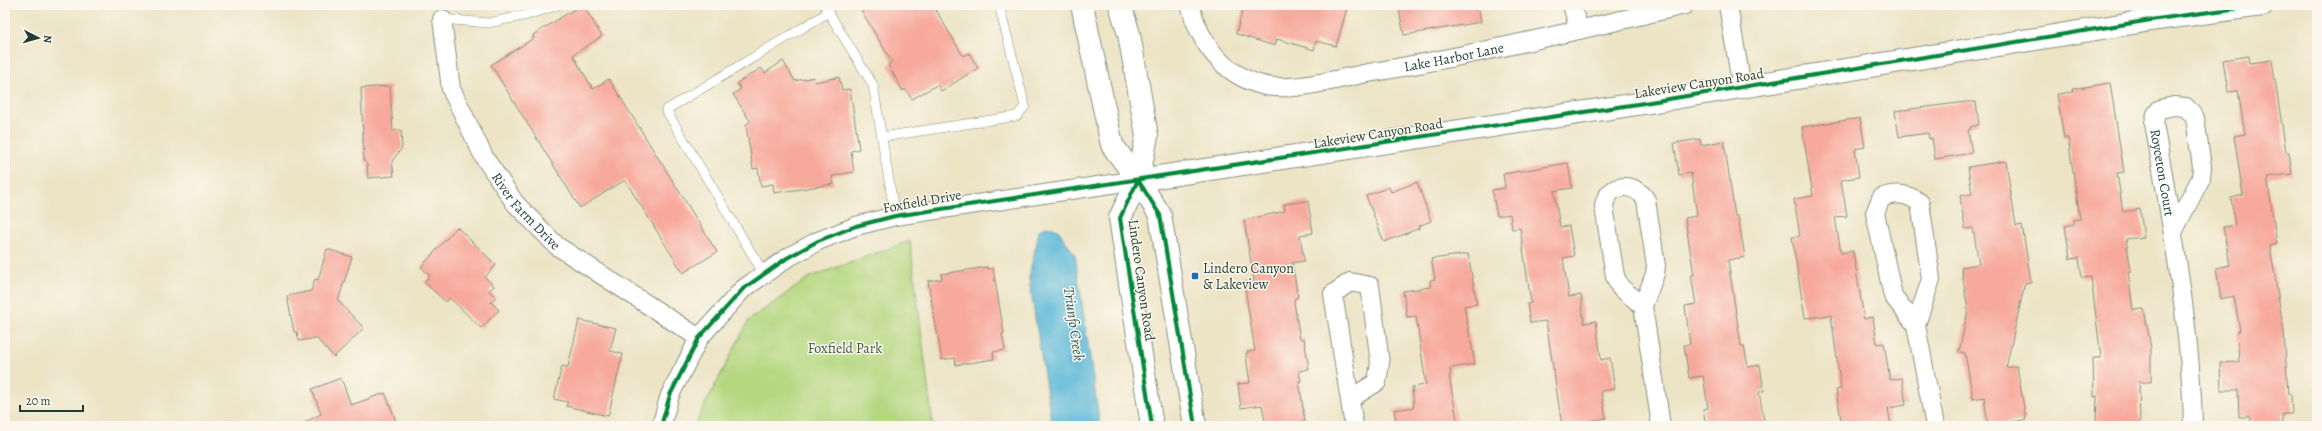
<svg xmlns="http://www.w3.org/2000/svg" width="2322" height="431" viewBox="0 0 2322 431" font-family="Alegreya,serif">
<rect width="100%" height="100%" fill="#fbf7ec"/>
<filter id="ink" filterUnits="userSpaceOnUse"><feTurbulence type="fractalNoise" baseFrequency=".025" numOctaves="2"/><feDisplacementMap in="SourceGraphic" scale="8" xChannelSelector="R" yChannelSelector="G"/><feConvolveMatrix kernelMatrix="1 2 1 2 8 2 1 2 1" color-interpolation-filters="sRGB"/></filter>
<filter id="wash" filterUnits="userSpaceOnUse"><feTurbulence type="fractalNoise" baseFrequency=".012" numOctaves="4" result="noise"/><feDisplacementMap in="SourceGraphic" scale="16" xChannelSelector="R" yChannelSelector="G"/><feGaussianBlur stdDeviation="0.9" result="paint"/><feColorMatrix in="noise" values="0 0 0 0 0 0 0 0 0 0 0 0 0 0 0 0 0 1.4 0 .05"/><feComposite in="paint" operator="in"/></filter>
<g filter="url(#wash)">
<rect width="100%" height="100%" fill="#ede4c6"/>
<!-- green -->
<path fill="#b5d780" stroke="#6a8a5a" d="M 910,241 L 933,426 L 694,426 L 749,320 L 810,277 Z"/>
<!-- water -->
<path fill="#5ab7d8" stroke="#3c7a86" d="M 1048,226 L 1058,230 L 1075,255 L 1100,426 L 1052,426 L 1029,279 C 1031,262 1037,247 1039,230 Z"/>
<g id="blocks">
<!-- building -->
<g fill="#f7a99b">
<path d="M 581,5 L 583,5 L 602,36 L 573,55 L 593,89 L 609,79 L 717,252 L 683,273 L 625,180 L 580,208 L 491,65 L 534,38 L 533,35 Z"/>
<path d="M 858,5 L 933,5 L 963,56 L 969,53 L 978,68 L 941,91 L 937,85 L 912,99 L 905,89 L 903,91 L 888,65 L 892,62 Z"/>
<path d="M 1244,5 L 1348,5 L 1336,46 L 1316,41 L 1314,50 L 1277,39 L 1275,46 L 1236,34 Z"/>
<path d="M 1398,5 L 1478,5 L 1481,22 L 1404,35 Z"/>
<path d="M 2249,56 L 2250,63 L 2272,60 L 2286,152 L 2289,152 L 2292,174 L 2267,177 L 2277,244 L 2270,246 L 2284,332 L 2288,394 L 2291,394 L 2292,414 L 2282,414 L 2282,426 L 2251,426 L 2251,417 L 2239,417 L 2238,390 L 2221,390 L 2220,363 L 2239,362 L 2237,331 L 2240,331 L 2234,296 L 2221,299 L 2216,268 L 2230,265 L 2223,227 L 2235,225 L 2231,198 L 2243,195 L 2234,136 L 2245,134 L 2238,91 L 2228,92 L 2223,60 Z"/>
<path d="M 783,61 L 795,81 L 814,77 L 815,82 L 839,77 L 842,90 L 850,89 L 859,149 L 851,151 L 854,172 L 832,176 L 834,184 L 774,193 L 773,184 L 761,186 L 758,168 L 753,169 L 746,125 L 750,121 L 733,94 L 741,89 L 737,83 L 761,68 L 765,73 Z"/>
<path d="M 2110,83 L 2124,172 L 2117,173 L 2123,212 L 2140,209 L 2144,237 L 2126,239 L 2131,271 L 2128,271 L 2133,310 L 2144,309 L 2151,348 L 2151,382 L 2139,382 L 2140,426 L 2096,426 L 2097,396 L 2094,397 L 2093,358 L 2101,358 L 2091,277 L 2082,278 L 2079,258 L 2070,259 L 2065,226 L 2074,224 L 2074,220 L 2080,219 L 2068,138 L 2064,138 L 2057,94 L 2073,92 L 2072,89 Z"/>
<path d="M 390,86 L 393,131 L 401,130 L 402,148 L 392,161 L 394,176 L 368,178 L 367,164 L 364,161 L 361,88 Z"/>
<path d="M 1966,102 L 1976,102 L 1979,125 L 1970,127 L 1971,129 L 1968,130 L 1972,153 L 1935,159 L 1932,138 L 1929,139 L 1928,133 L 1899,137 L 1895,111 Z"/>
<path d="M 1860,118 L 1865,147 L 1855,149 L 1859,177 L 1841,180 L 1847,216 L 1835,217 L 1841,253 L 1853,251 L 1864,319 L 1873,317 L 1877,344 L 1884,343 L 1890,380 L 1902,378 L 1906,405 L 1888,408 L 1891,426 L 1842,426 L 1836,390 L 1841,389 L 1831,315 L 1805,318 L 1792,237 L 1800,236 L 1794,199 L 1813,196 L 1802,127 Z"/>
<path d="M 1700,139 L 1701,145 L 1724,141 L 1735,216 L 1738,216 L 1745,257 L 1728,260 L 1741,346 L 1744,346 L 1748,367 L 1760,365 L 1764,391 L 1759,392 L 1765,426 L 1706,426 L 1703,409 L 1708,408 L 1703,376 L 1689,378 L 1684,345 L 1690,344 L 1685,306 L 1696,304 L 1691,275 L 1694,275 L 1685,218 L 1697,216 L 1691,173 L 1679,175 L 1674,143 Z"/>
<path d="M 2006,161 L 2016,226 L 2022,225 L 2031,282 L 2025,283 L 2006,368 L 2017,366 L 2026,420 L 1988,425 L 1984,397 L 1973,399 L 1965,353 L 1959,352 L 1968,310 L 1961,267 L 1979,264 L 1973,228 L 1965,229 L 1960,196 L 1972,194 L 1968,167 Z"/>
<path d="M 1568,163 L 1572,188 L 1554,191 L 1560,227 L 1569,226 L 1574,256 L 1563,258 L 1569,297 L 1581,295 L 1584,323 L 1596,321 L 1601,360 L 1610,358 L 1615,389 L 1601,391 L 1606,418 L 1562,426 L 1546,321 L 1530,323 L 1527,304 L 1531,303 L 1520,228 L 1512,229 L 1510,214 L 1497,216 L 1492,190 L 1505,188 L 1503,174 Z"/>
<path d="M 1417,182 L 1431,221 L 1419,226 L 1420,228 L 1384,242 L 1366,196 L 1389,187 L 1391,192 Z"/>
<path d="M 1308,201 L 1313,233 L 1300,235 L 1304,261 L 1292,263 L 1298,297 L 1295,298 L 1294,302 L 1300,339 L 1304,338 L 1309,369 L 1299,371 L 1301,381 L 1299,381 L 1305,422 L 1297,423 L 1297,426 L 1266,426 L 1262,405 L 1241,408 L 1238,384 L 1250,383 L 1246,356 L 1247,352 L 1255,351 L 1244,282 L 1254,281 L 1244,220 L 1285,211 L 1284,204 Z"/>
<path d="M 457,227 L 496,265 L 485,277 L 494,286 L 489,291 L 496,297 L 491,302 L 499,310 L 481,328 L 450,298 L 446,302 L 424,282 L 430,276 L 421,267 Z"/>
<path d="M 327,249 L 352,257 L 338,301 L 364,328 L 334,357 L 316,338 L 299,341 L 297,332 L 294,332 L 287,296 L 311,291 L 315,279 L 318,280 Z"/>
<path d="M 1468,254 L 1477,304 L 1464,306 L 1475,364 L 1450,368 L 1451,374 L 1449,375 L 1458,426 L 1397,426 L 1394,410 L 1414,407 L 1412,387 L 1426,385 L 1416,316 L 1407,317 L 1403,291 L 1431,287 L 1430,280 L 1435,279 L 1431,259 Z"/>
<path d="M 987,267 L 988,269 L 993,268 L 1004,333 L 1002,334 L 1005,350 L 993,352 L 994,359 L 956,365 L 955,358 L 942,360 L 928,281 L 942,279 L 941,274 Z"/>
<path d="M 579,320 L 616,328 L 610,351 L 623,354 L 608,416 L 566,406 L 568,402 L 554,399 L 562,366 L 568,367 Z"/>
<path d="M 341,378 L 351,405 L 385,393 L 398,426 L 298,426 L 321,414 L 312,389 Z"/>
</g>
</g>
</g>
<g filter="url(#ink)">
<use href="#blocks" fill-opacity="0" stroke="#86907d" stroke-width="1"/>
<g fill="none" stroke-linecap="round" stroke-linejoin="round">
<!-- lane casing -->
<g stroke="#86907d" stroke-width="10">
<g id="lane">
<path d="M 824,5 L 873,85 L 895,216"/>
<path d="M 442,19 L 488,23 L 527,15 L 558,5"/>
<path d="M 882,137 L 1017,116 L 1025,106 L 999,5"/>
<path d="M 764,274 L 666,110 L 829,12"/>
</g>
</g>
<!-- street casing -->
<g stroke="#86907d" stroke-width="20">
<g id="street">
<path id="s1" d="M 1190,5 C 1199,40 1219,70 1255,83 C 1287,95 1335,79 1368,73 C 1475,55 1580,30 1685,5"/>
<path d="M 1572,5 L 1579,30"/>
<path d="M 1728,5 L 1742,88"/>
<path id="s2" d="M 442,19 L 451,89 L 484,157 L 515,203 L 557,246 L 699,338"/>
<path id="s3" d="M 2173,232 L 2201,178 L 2202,167 L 2195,118 L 2186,107 L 2174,106 L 2160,109 L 2156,114 L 2154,123 C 2171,222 2191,326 2193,426"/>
<path d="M 1643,306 L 1620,287 L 1615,276 L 1604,206 C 1607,183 1635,181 1646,200 L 1656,266 L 1655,274 L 1643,306 L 1661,426"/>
<path d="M 1916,325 L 1931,279 L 1920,203 C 1908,193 1896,192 1881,198 L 1875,213 L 1893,296 L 1916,325 L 1935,426"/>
<path d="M 1350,399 L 1377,382 L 1380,363 L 1370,286 L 1350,282 L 1333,294 L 1354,426"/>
<path d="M 661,426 L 670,395 L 699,338 L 743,289 L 787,258 L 818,241 L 856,226 L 895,216 L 1138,180"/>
</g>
</g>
<!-- secondary casing -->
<g stroke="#86907d" stroke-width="24">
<g id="secondary">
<path d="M 1082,5 L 1112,145 L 1138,180 L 1160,215 L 1195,426"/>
<path d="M 1120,5 L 1129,34 L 1147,136 L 1138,180 L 1120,218 L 1152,426"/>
<path d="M 1138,180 L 1644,103 L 2157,19 L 2262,5"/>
</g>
</g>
<!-- lane -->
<use href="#lane" stroke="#fff" stroke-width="9"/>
<!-- street -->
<use href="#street" stroke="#fff" stroke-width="18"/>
<!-- secondary -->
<use href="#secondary" stroke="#fff" stroke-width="22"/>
<!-- cycleway casing -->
<g stroke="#fbf7ec" stroke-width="6">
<g id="cycleway">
<path d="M 1138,180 L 1160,215 L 1195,426"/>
<path d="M 1138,180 L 1120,218 L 1152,426"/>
<path d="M 661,426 L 670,395 L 699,338 L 743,289 L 787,258 L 818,241 L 856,226 L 895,216 L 1644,103 L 2157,19 L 2262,5"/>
</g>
</g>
<!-- cycleway -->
<use href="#cycleway" stroke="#00873e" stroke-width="4"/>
</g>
</g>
<!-- markers -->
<rect fill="#1f6fb2" stroke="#fbf7ec" stroke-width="1.5" x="1191" y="272" width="8" height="8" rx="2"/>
<g text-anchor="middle" stroke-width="3" stroke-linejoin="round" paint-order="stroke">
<!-- street labels -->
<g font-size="14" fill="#1f3d34" stroke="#fbf7ec">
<text dy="5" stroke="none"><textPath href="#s1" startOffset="308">Lake Harbor Lane</textPath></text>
<text transform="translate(1699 83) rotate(-9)" y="5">Lakeview Canyon Road</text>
<text transform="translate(1378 133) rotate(-9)" y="5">Lakeview Canyon Road</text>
<text dy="5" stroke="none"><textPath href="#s3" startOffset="228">Royceton Court</textPath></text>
<text transform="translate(922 201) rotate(-10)" y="5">Foxfield Drive</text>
<text dy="5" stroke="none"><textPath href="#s2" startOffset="215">River Farm Drive</textPath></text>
<text transform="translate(1142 280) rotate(82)" y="5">Lindero Canyon Road</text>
</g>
<!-- poi labels -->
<g font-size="14" fill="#1f3d34" stroke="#fbf7ec" text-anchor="start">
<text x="1203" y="273">Lindero Canyon<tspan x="1203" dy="16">&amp; Lakeview</tspan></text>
</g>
<!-- park labels -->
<g font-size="14" fill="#3d5c43" stroke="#fbf7ec">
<text x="845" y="353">Foxfield Park</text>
</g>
<!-- water labels -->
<g font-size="15" font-style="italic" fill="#2e5c5d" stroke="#fbf7ec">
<text transform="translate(1074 324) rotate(82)" y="5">Triunfo Creek</text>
</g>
</g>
<!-- margin -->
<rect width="2322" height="431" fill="none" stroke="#fbf7ec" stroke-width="20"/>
<!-- north arrow -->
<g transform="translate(38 38) rotate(96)" stroke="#fbf7ec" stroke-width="3" paint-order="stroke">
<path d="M0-3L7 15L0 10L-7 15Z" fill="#1f3d34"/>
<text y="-6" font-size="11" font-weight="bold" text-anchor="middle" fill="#1f3d34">N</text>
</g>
<!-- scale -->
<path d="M20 405v6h63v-6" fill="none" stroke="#1f3d34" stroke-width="2"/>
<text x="26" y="405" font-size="12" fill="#1f3d34" stroke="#fbf7ec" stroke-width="3" paint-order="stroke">20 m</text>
</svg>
